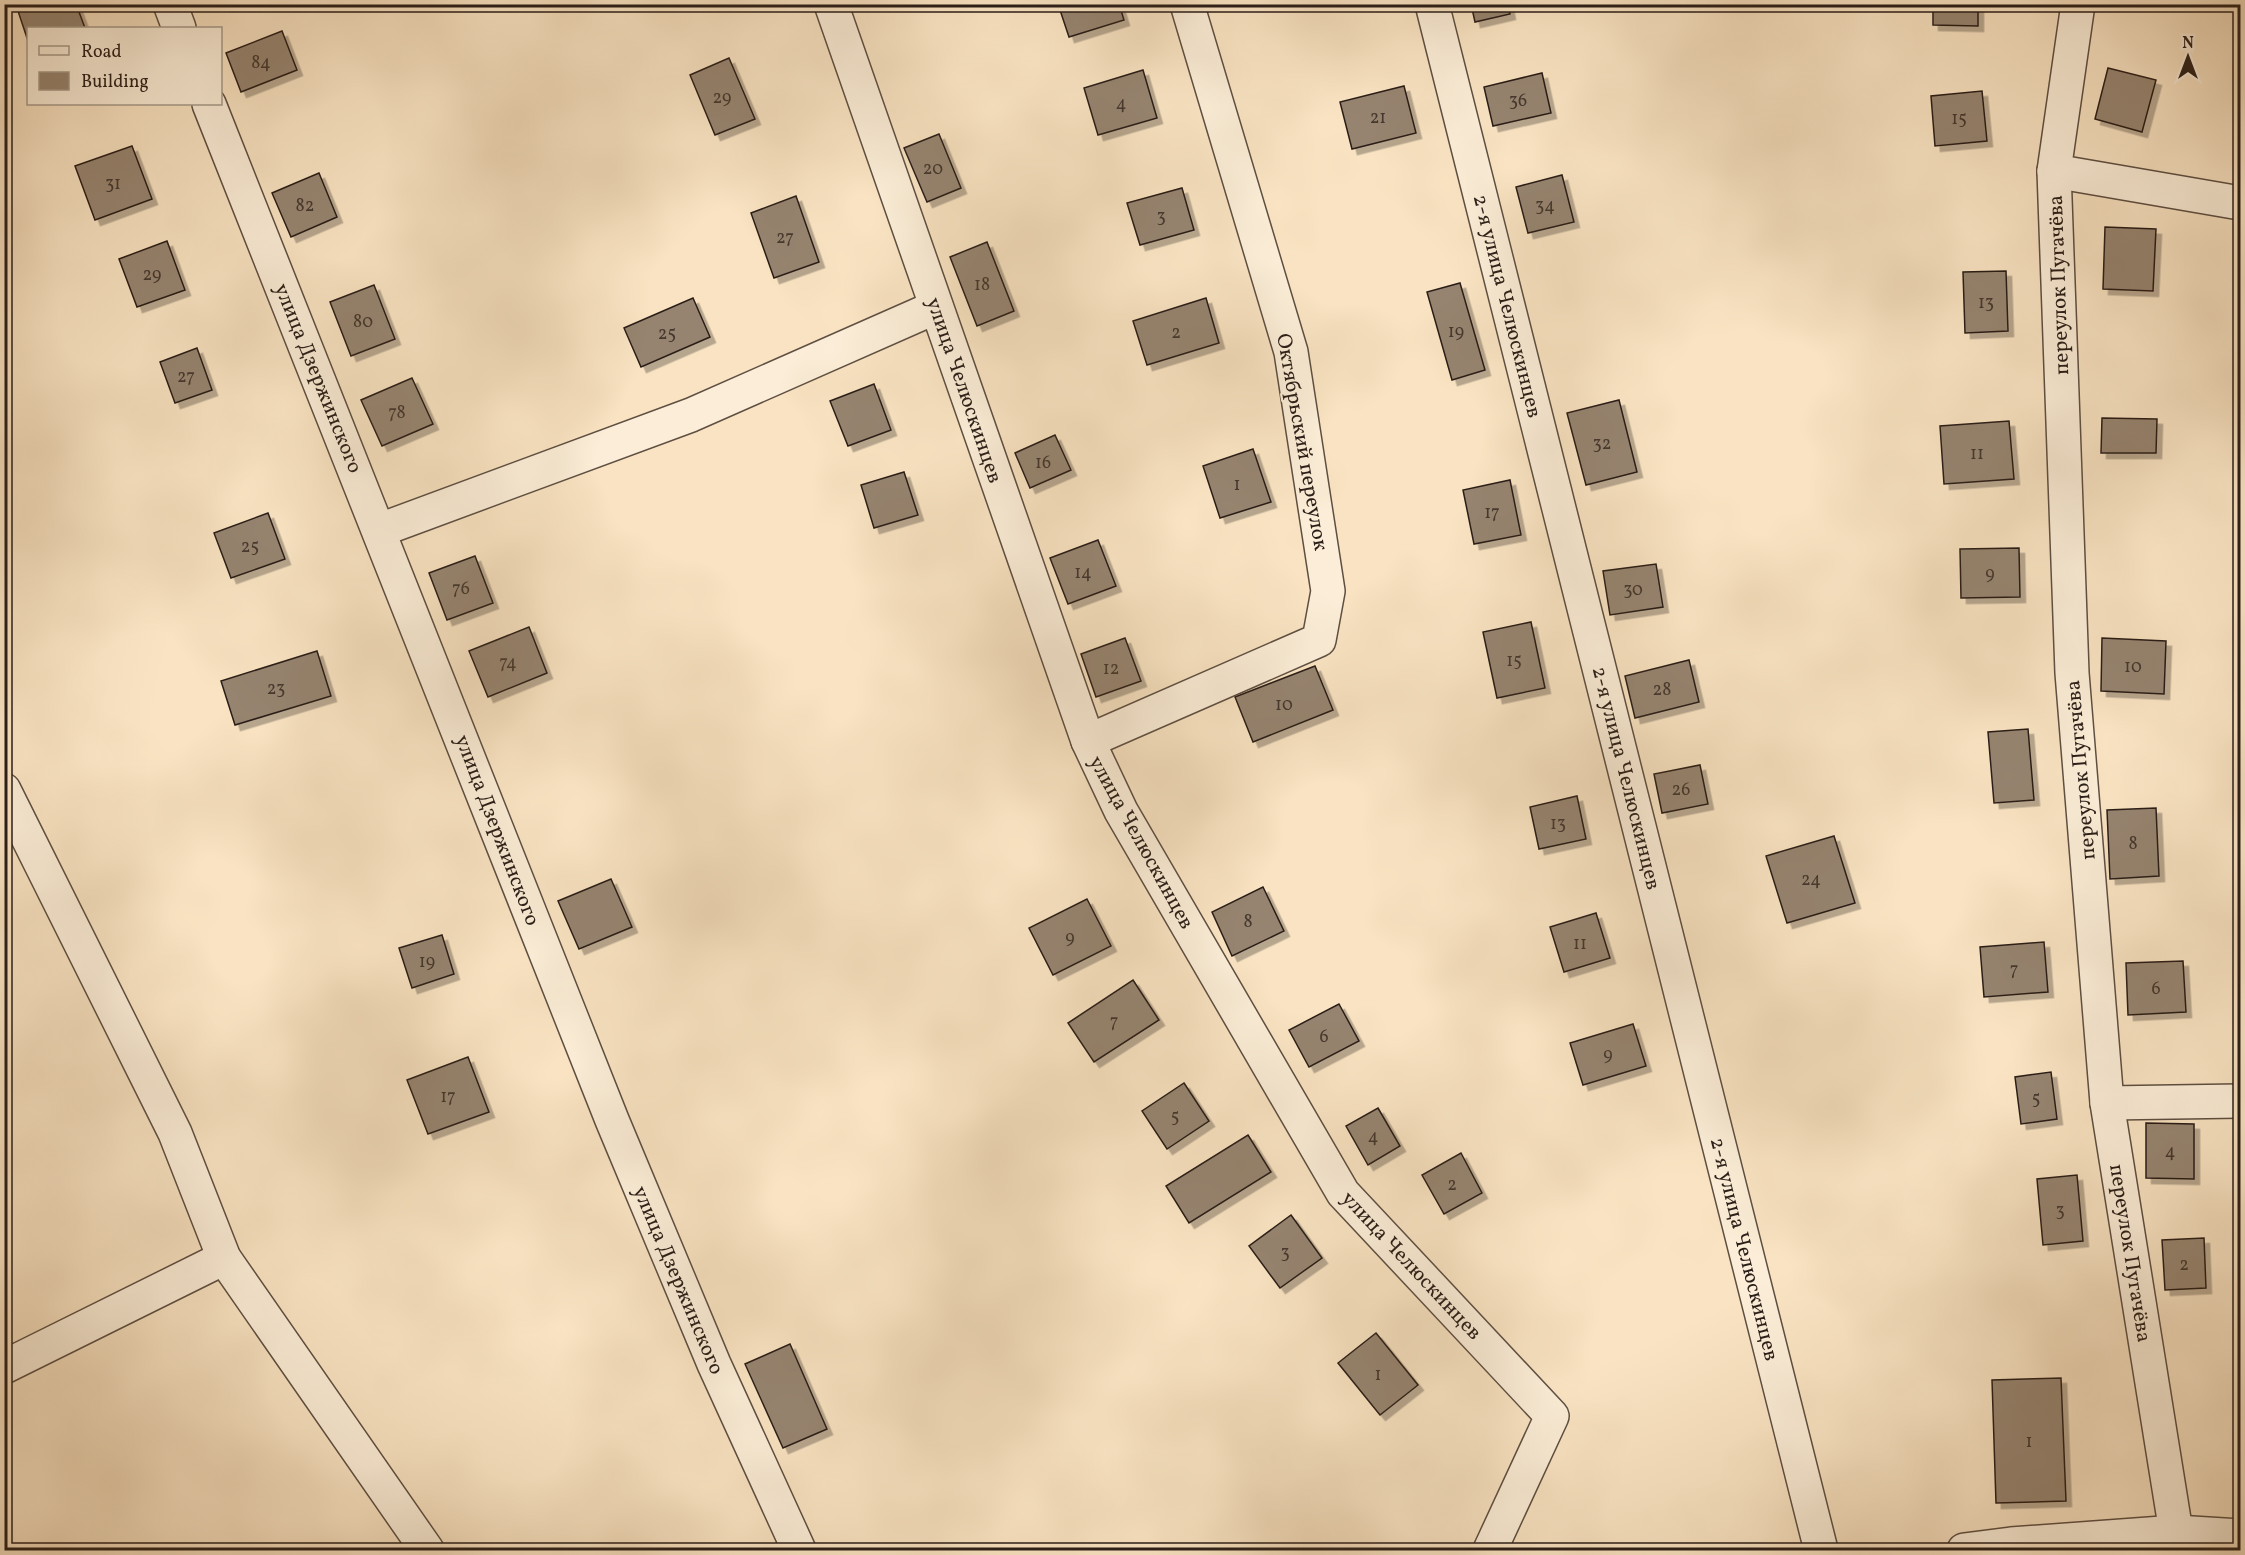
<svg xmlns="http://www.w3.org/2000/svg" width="2245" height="1555" viewBox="0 0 2245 1555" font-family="Vollkorn,serif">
<defs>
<filter id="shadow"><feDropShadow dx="5.5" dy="5.5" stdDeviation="0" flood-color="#0004"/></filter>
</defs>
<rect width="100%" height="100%" fill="#f9e3c2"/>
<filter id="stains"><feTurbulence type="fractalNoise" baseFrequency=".00333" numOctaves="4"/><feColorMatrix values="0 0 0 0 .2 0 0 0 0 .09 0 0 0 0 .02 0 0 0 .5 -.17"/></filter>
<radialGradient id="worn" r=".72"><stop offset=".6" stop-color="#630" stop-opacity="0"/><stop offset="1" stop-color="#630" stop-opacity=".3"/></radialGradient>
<!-- building -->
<g fill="#968470" stroke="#2a1e18" stroke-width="1.5" filter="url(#shadow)">
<path d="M 28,4 L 76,4 L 85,28 L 28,28 L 28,41 L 17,8 Z"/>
<path d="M 1058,4 L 1119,4 L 1124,20 L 1069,37 Z"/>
<path d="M 1471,4 L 1508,4 L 1510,14 L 1475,22 Z"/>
<path d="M 1933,4 L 1978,4 L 1978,26 L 1933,25 Z"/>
<path d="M 282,31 L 297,70 L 241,92 L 226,53 Z"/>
<path d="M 729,58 L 755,119 L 715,135 L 690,75 Z"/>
<path d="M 2108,68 L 2156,80 L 2142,132 L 2095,119 Z"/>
<path d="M 1143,70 L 1157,118 L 1098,135 L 1084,88 Z"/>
<path d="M 1542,73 L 1551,113 L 1493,126 L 1484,87 Z"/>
<path d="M 1404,86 L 1416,133 L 1352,149 L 1340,102 Z"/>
<path d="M 1982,91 L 1987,141 L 1935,146 L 1931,96 Z"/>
<path d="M 939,134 L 961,188 L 927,202 L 904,148 Z"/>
<path d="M 132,146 L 152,199 L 95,220 L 75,166 Z"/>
<path d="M 319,173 L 337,217 L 291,237 L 272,193 Z"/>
<path d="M 1562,175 L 1574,222 L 1528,233 L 1516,187 Z"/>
<path d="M 1182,188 L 1194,230 L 1140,245 L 1127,203 Z"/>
<path d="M 796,196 L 819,262 L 774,278 L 751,213 Z"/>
<path d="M 2105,227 L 2156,229 L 2153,291 L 2103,289 Z"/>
<path d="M 167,241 L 185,290 L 137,307 L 119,259 Z"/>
<path d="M 987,242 L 1014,311 L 977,326 L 950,257 Z"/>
<path d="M 2006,271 L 2008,331 L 1965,333 L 1963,272 Z"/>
<path d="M 1460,283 L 1485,370 L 1452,380 L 1427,292 Z"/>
<path d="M 374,285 L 395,339 L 351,356 L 330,302 Z"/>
<path d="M 693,298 L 710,337 L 641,367 L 624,328 Z"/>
<path d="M 1206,298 L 1219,343 L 1147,365 L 1133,321 Z"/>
<path d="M 197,348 L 212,390 L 175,403 L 160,362 Z"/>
<path d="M 412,378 L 433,424 L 382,446 L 361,400 Z"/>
<path d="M 874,384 L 891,430 L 848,446 L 830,401 Z"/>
<path d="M 1619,400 L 1637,472 L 1586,485 L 1567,413 Z"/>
<path d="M 2102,418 L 2157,419 L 2156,453 L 2101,453 Z"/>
<path d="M 2009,421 L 2014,479 L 1944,484 L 1940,426 Z"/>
<path d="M 1055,435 L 1071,470 L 1030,488 L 1015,453 Z"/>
<path d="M 1253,449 L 1271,502 L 1220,518 L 1203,466 Z"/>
<path d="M 904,472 L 918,515 L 874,528 L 861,485 Z"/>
<path d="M 1510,480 L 1521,535 L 1474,544 L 1463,490 Z"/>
<path d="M 268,513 L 285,559 L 231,578 L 214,533 Z"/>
<path d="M 1098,540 L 1116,586 L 1068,604 L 1050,558 Z"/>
<path d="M 2019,548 L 2020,597 L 1961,598 L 1960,549 Z"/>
<path d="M 475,556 L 493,603 L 447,620 L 429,573 Z"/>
<path d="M 1656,564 L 1663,607 L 1610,615 L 1603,571 Z"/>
<path d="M 1531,622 L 1545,688 L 1497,698 L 1483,632 Z"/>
<path d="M 529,627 L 547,673 L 488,697 L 469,651 Z"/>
<path d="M 2238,628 L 2240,628 L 2240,672 L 2237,672 Z"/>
<path d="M 1125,638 L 1141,681 L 1096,697 L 1081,654 Z"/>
<path d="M 2102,638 L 2166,641 L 2164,694 L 2101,691 Z"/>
<path d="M 317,651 L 331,696 L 235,725 L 221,681 Z"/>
<path d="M 1689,660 L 1699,702 L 1635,718 L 1625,676 Z"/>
<path d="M 1315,666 L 1333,710 L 1253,742 L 1235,697 Z"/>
<path d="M 2028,729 L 2034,800 L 1994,803 L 1988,732 Z"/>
<path d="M 1700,765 L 1708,804 L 1662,813 L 1654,774 Z"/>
<path d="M 1577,796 L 1586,839 L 1539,849 L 1530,807 Z"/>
<path d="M 2156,808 L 2159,876 L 2110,879 L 2107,810 Z"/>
<path d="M 1834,836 L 1855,903 L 1787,923 L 1766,856 Z"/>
<path d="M 611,879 L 632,927 L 579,949 L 558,901 Z"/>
<path d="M 1263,887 L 1284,931 L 1232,956 L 1212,912 Z"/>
<path d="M 1087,899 L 1111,946 L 1053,975 L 1029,928 Z"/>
<path d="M 1596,913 L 1610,958 L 1564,972 L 1550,927 Z"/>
<path d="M 442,935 L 454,974 L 412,988 L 399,948 Z"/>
<path d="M 2044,942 L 2048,992 L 1984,997 L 1980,947 Z"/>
<path d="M 2183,961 L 2186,1012 L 2128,1015 L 2126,963 Z"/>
<path d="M 1133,980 L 1159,1020 L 1094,1062 L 1068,1023 Z"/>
<path d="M 1339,1004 L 1359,1041 L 1309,1067 L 1289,1030 Z"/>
<path d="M 1633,1024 L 1646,1066 L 1583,1085 L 1570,1043 Z"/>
<path d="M 468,1057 L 489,1112 L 428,1134 L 407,1080 Z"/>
<path d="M 2051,1072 L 2057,1119 L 2021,1124 L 2015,1077 Z"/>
<path d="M 1184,1083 L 1209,1121 L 1167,1149 L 1142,1111 Z"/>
<path d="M 1378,1108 L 1400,1146 L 1368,1165 L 1346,1126 Z"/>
<path d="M 2146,1123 L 2194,1124 L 2194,1179 L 2146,1178 Z"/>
<path d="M 1248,1135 L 1271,1172 L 1189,1223 L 1166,1186 Z"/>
<path d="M 1461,1153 L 1482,1193 L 1444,1214 L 1422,1175 Z"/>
<path d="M 2077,1175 L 2083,1241 L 2043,1245 L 2037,1179 Z"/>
<path d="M 1291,1215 L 1322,1258 L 1280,1288 L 1249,1246 Z"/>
<path d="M 2204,1238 L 2206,1288 L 2165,1290 L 2162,1240 Z"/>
<path d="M 1376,1333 L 1418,1385 L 1380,1415 L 1338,1363 Z"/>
<path d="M 790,1344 L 827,1429 L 783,1448 L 745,1364 Z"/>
<path d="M 2061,1378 L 2066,1501 L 1996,1503 L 1992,1380 Z"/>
</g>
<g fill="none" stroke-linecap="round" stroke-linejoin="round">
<!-- minor casing -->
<g stroke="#5e4f42" stroke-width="36">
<g id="minor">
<path d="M 170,4 L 179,28"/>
<path d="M 831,4 L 1088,741 L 1121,811 L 1343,1193 L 1552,1416 L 1490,1550"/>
<path d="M 1432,4 L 1821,1550"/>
<path d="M 2078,4 L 2054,171 L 2072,673 L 2107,1103 L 2176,1532"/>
<path d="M 209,104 L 612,1120 L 714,1364 L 799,1550"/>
<path d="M 2054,171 L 2240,203"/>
<path d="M 380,530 L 691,415 L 936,307"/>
<path d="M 1088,741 L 1319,640 L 1328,591 L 1291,352 L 1187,4"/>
<path d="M 4,790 L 175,1133 L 224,1258 L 427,1550"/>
<path d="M 2107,1103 L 2240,1101"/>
<path d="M 4,1367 L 224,1258"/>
<path d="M 1964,1550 L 2011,1544 L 2176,1532 L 2240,1536"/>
</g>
</g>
<!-- minor -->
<use href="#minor" stroke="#fbedd7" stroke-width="33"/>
</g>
<g text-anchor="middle" stroke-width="4.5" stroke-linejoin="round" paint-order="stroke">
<!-- number labels -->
<g font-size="18" fill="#45382e">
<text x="261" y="68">84</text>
<text x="722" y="103">29</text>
<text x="1518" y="106">36</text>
<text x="1121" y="109">4</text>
<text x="1378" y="123">21</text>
<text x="1959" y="124">15</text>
<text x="933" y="174">20</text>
<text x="113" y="189">31</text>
<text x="305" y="211">82</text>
<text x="1545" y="211">34</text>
<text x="1161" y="222">3</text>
<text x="785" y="243">27</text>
<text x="152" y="280">29</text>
<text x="982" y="290">18</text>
<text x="1986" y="308">13</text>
<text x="363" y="327">80</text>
<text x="1456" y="337">19</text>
<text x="1176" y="338">2</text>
<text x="667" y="339">25</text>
<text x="186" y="382">27</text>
<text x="397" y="418">78</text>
<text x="1602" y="449">32</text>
<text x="1977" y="459">11</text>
<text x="1043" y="468">16</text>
<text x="1237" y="490">1</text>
<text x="1492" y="518">17</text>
<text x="250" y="552">25</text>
<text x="1083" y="578">14</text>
<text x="1990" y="579">9</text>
<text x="461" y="594">76</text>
<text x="1633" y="595">30</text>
<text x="1514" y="666">15</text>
<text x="508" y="668">74</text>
<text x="2133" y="672">10</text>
<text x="1111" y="674">12</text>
<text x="276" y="694">23</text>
<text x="1662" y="695">28</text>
<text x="1284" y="710">10</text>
<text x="1681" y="795">26</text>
<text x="1558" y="829">13</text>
<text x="2133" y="849">8</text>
<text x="1811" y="885">24</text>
<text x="1248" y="927">8</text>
<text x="1070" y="943">9</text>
<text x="1580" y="949">11</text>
<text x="427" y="967">19</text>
<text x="2014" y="975">7</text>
<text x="2156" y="994">6</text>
<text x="1114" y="1027">7</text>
<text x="1324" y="1042">6</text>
<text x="1608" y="1060">9</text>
<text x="448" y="1102">17</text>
<text x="2036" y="1104">5</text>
<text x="1175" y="1122">5</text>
<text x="1373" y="1142">4</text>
<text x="2170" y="1157">4</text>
<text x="1452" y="1190">2</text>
<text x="2060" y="1216">3</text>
<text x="1285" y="1258">3</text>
<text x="2184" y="1270">2</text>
<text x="1378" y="1380">1</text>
<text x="2029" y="1447">1</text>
</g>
<!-- street labels -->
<g font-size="21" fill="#2a1e18" stroke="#fbedd7">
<text transform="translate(2058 285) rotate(-92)" y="7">переулок Пугачёва</text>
<text transform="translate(1508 306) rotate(76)" y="7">2-я улица Челюскинцев</text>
<text transform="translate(319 378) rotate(68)" y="7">улица Дзержинского</text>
<text transform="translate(965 390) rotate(71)" y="7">улица Челюскинцев</text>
<text transform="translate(1303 442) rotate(80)" y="7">Октябрьский переулок</text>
<text transform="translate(2080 770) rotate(-95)" y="7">переулок Пугачёва</text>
<text transform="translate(1627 778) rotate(76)" y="7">2-я улица Челюскинцев</text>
<text transform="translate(498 830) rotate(69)" y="7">улица Дзержинского</text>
<text transform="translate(1142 842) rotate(61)" y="7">улица Челюскинцев</text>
<text transform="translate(1745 1249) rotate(76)" y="7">2-я улица Челюскинцев</text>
<text transform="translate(2131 1253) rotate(81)" y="7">переулок Пугачёва</text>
<text transform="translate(1412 1265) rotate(47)" y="7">улица Челюскинцев</text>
<text transform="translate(679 1280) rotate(67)" y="7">улица Дзержинского</text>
</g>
</g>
<!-- margin -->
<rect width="2245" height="1555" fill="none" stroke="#f9e3c2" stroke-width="24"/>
<rect x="6" y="6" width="2233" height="1543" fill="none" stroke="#2a1e18" stroke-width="3"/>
<rect x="12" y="12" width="2221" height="1531" fill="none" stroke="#2a1e18" stroke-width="1.5"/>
<!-- legend -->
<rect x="27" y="27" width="195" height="78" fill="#fbedd7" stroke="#a79a8b" stroke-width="1.5"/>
<rect x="39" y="46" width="30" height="9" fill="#fbedd7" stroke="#a79a8b" stroke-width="1.5"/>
<text x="81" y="57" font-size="18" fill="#2a1e18">Road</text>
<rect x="39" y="72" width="30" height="18" fill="#968470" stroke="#a79a8b" stroke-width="1.5"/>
<text x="81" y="87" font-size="18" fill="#2a1e18">Building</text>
<!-- north arrow -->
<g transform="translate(2188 57)" stroke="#fbedd7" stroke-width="4.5" paint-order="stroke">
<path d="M0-4.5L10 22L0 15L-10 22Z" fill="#2a1e18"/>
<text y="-9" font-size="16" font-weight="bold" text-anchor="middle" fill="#2a1e18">N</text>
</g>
<rect width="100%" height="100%" filter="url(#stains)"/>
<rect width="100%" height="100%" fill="url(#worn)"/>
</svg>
